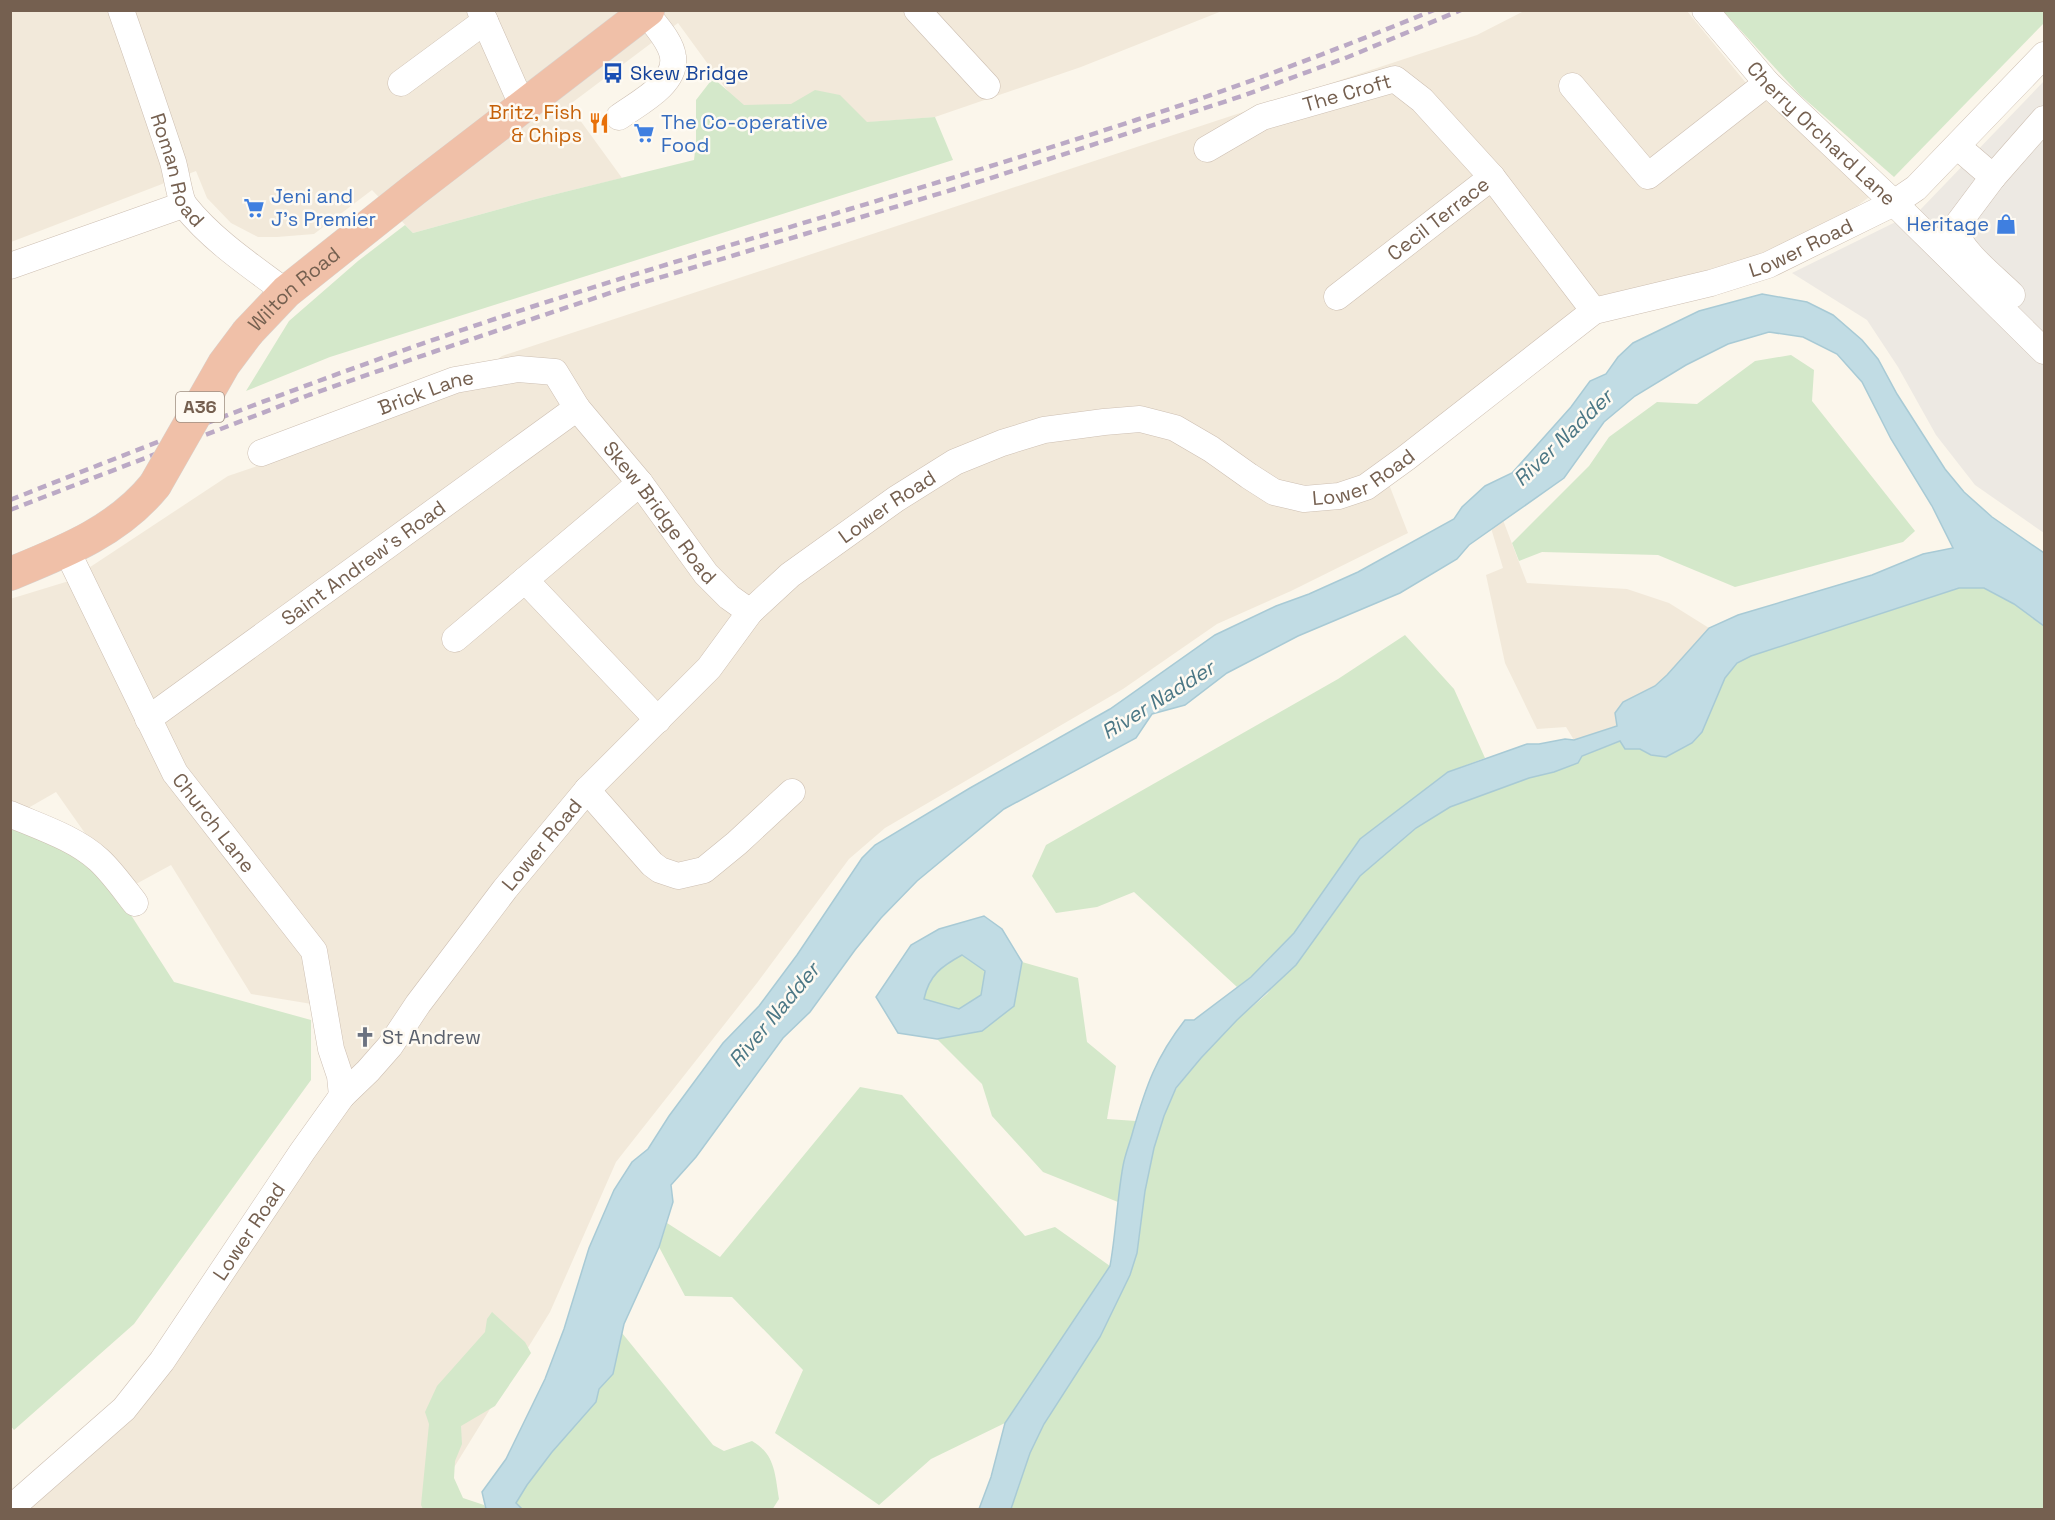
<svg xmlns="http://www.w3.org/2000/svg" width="2055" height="1520" viewBox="0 0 2055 1520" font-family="'Space Grotesk',sans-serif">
<rect width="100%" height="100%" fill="#fbf6eb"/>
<!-- residential -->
<g fill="#f2e9da">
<path d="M 11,11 L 1222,11 L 1081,67 L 935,117 L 871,122 L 767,145 L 678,23 L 569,105 L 622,178 L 536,199 L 413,233 L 372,190 L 314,234 L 277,237 L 258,237 L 231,223 L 207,198 L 196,171 L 11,242 Z"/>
<path d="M 1524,11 L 1687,11 L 1746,83 L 1872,195 L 1838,220 L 1744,265 L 1581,309 L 1381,464 L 1408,533 L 1291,591 L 1217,624 L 1123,689 L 885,828 L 849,859 L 757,983 L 616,1162 L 550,1312 L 453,1469 L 435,1509 L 29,1509 L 144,1404 L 316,1150 L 341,1060 L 330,1007 L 251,994 L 171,865 L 125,890 L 56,792 L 16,815 L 11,809 L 10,599 L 69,581 L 228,476 L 301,451 L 464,386 L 502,356 L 1477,35 Z"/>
<path d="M 1503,520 L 1527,583 L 1627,589 L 1669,603 L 1709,628 L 1667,675 L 1655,686 L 1623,702 L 1617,726 L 1574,740 L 1566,727 L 1537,729 L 1505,663 L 1486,575 L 1503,568 L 1491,528 Z"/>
</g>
<!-- industrial -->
<path fill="#ede9e3" d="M 2044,81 L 2044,533 L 1975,485 L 1936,435 L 1898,367 L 1867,320 L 1792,273 L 1920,210 Z"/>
<!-- green -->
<g fill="#d4e8ca">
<path d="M 2044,10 L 2044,23 L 1894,177 L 1800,95 L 1723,11 Z"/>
<path d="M 713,78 L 744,105 L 791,104 L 815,90 L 840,95 L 867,122 L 935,117 L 953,160 L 330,357 L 246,391 L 289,321 L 358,261 L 405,225 L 413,233 L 536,199 L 694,160 L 696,142 L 696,100 Z"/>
<path d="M 1791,355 L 1814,370 L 1812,401 L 1915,531 L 1903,542 L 1735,587 L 1658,555 L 1542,552 L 1519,561 L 1512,543 L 1589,466 L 1609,437 L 1657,402 L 1697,404 L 1755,361 Z"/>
<path d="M 1959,588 L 1984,588 L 2014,604 L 2044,626 L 2044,1509 L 1011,1510 L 1030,1453 L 1044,1424 L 1100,1337 L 1130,1275 L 1137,1253 L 1145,1191 L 1154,1148 L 1164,1116 L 1176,1089 L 1201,1058 L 1237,1020 L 1267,994 L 1324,927 L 1360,876 L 1416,828 L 1450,807 L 1529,778 L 1554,772 L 1582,756 L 1621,741 L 1625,749 L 1640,749 L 1651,755 L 1666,757 L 1692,743 L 1702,732 L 1725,678 L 1737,663 L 1751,656 Z"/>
<path d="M 1405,635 L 1454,689 L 1485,758 L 1448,772 L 1360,839 L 1294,933 L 1251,977 L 1237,987 L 1134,892 L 1097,907 L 1056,913 L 1032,876 L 1046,845 L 1338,679 Z"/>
<path d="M 10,806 L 84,842 L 174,982 L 311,1020 L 311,1080 L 134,1324 L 14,1430 L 10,1425 Z"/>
<path d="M 962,955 L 985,971 L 982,995 L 959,1009 L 924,999 C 930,974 941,967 962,955 Z"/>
<path d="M 1022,962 L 1078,978 L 1087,1042 L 1116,1066 L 1107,1119 L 1136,1121 L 1123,1165 L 1118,1202 L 1043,1172 L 992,1116 L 982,1084 L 937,1039 L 982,1031 L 1014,1006 Z"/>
<path d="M 860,1087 L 902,1095 L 1025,1236 L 1055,1227 L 1110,1266 L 1005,1423 L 931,1459 L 879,1505 L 775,1433 L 803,1370 L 732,1297 L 685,1296 L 659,1247 L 667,1223 L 720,1257 Z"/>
<path d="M 492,1312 L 525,1342 L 531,1353 L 495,1406 L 461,1426 L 462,1444 L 455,1461 L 454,1478 L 463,1498 L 484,1505 L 486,1509 L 423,1509 L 421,1505 L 429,1424 L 425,1412 L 437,1386 L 485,1332 L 487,1319 Z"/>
<path d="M 622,1333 L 713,1445 L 724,1451 L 752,1441 C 775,1454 775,1474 779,1499 L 772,1510 L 522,1510 L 516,1503 L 527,1485 L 552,1452 L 596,1402 L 599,1389 L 613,1374 Z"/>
</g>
<!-- water -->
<g fill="#c1dce4" stroke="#a8cad5" stroke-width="1.5" fill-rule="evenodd">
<path d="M 1762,294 L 1807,302 L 1833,315 L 1862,340 L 1878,359 L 1897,394 L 1945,469 L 1964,492 L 1992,517 L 2044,553 L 2044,626 L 2014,604 L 1984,588 L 1959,588 L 1751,656 L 1737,663 L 1725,678 L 1702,732 L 1692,743 L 1666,757 L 1651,755 L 1640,749 L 1625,749 L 1620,741 L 1582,756 L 1578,763 L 1554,772 L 1529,778 L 1450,807 L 1416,828 L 1360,876 L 1296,965 L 1237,1020 L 1201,1058 L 1176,1088 L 1164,1116 L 1154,1148 L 1145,1191 L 1137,1253 L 1130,1275 L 1100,1337 L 1044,1424 L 1030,1453 L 1011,1509 L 979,1509 L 991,1477 L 1005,1423 L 1110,1266 C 1116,1233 1117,1199 1123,1166 C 1125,1154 1130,1143 1133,1131 C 1146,1086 1156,1057 1185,1020 L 1194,1020 L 1251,977 L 1294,933 L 1360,839 L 1448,772 L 1527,744 L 1539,744 L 1565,739 L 1574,740 L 1617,726 L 1615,713 L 1623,702 L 1655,686 L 1667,675 L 1709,628 L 1738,615 L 1872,575 L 1923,554 L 1953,548 L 1932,506 L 1891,439 L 1862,382 L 1837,354 L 1803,337 L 1769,332 L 1728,344 L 1686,365 L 1635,396 L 1604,422 L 1564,478 L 1469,545 L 1457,559 L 1400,593 L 1298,636 L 1227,673 L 1185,705 L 1152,714 L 1136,738 L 1004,809 L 917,881 L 881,918 L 855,950 L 810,1012 L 783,1038 L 696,1157 L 671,1185 L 673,1202 L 659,1247 L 624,1324 L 613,1374 L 599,1389 L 596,1402 L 552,1452 L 527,1485 L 516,1503 L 522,1509 L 486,1509 L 482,1492 L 506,1459 L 545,1379 L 564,1329 L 589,1248 L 614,1190 L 632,1162 L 648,1149 L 669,1116 L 723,1043 L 759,1006 L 797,955 L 862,858 L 875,845 L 970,788 L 1110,709 L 1215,635 L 1276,606 L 1309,594 L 1358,572 L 1454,519 L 1462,507 L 1485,486 L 1512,473 L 1571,407 L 1590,381 L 1606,374 L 1618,357 L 1633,343 L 1699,311 Z"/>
<path d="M 984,916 L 1002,929 L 1022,962 L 1014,1006 L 982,1031 L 937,1039 L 898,1033 L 876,997 L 911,945 L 939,929 ZM 962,955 L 985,971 L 981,995 L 959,1009 L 924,999 C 929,975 942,966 962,955 Z"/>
</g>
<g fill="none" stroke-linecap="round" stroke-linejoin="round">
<!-- minor casing -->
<g stroke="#cdbfb2" stroke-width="27">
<g id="minor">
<path id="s1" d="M 121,10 C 139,61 156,111 173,162 C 176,172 180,200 185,206 C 212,240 251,266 286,292"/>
<path d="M 480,10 L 523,107"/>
<path d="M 917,10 L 987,86"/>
<path id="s2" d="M 1705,10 L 1767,83 L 1894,203 L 2044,351"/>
<path d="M 401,83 L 485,21"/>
<path d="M 1572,86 L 1648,176 L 1767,83"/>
<path d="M 619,117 C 638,103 677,84 673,57 C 671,41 655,25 646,13"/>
<path d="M 1957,146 L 1993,177 L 1954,229 C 1962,253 1994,277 2012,295"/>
<path id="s3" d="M 1207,149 L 1262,117 L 1395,79 L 1422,100 L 1492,177"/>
<path d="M 1993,177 L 2044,119"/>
<path d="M 10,266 L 177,207 L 183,203"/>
<path id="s4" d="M 1337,297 L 1492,177 L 1594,311"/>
<path id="s5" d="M 261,453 L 455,380 L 518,369 L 555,372 L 577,408 L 640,483 L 706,574 L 729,597 L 750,612"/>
<path id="s6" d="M 67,551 L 175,773 L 314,951 L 331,1049 L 340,1076 L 342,1096"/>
<path d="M 525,580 L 640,483"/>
<path d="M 455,639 L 525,580 L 658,720"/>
<path id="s7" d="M 148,719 L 577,408"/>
<path d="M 587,790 L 652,864 L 660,870 L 678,876 L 704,870 L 737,843 L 792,792"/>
<path d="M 10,814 C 40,827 75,838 99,860 C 112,872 124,889 135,903"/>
<path id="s8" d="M 10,1509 L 124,1409 L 162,1361 L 302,1152 L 342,1096 L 368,1071 L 390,1046 L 418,1004 L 505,889 L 587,790 L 709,668 L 750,612 L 790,575 L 896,499 L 955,462 L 1002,443 L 1044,430 L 1104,422 L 1140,419 L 1175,428 L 1211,449 L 1249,476 L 1274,492 L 1304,499 L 1339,496 L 1366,487 L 1406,458 L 1594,311 L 1711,283 L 1768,265 L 1894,203 L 1916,188 L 2044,55"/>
</g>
</g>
<!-- highway casing -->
<g stroke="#d8d2ce" stroke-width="34">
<g id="highway">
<path id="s9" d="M 248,332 L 286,292 L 414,190 L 648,10"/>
<path d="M 10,574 C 64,552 118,531 155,485"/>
</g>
</g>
<!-- minor -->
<use href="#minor" stroke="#fff" stroke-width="26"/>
<!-- highway -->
<use href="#highway" stroke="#f0c0a8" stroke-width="33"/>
<!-- rail -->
<g stroke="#bba9c5" stroke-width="4.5" stroke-dasharray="9 6" stroke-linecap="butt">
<path d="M 10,500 C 182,432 353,365 528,308 C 730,243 934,186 1136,120 C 1236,88 1336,50 1434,10"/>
<path d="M 10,510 L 309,395 L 436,351 L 625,288 L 988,179 L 1245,95 L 1348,57 L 1461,10"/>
</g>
<!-- highway-bridge casing -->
<g stroke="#d8d2ce" stroke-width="34" stroke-linecap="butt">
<path id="highway-bridge" d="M 155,485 L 224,364 L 248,332"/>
</g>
<!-- highway-bridge -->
<use href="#highway-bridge" stroke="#f0c0a8" stroke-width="33"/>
</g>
<!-- icons -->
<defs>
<g id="bus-bare" transform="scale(1.62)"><path d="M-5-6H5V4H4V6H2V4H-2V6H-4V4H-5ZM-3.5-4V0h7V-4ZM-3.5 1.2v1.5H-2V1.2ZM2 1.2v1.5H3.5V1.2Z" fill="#1a4fb4" stroke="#fefaf2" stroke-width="2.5" paint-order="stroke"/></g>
<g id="restaurant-bare" transform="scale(1.62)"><path d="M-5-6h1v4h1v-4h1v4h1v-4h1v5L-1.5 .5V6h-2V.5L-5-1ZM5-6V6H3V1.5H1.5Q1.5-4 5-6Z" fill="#e8710a" stroke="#fefaf2" stroke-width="2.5" paint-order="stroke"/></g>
<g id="supermarket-bare" transform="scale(1.62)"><path d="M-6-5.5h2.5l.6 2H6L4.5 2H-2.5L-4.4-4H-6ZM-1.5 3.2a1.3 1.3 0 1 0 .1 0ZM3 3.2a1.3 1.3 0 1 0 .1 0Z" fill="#3f7fe0" stroke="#fefaf2" stroke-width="2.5" paint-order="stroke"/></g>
<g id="shop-bare" transform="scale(1.62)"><path d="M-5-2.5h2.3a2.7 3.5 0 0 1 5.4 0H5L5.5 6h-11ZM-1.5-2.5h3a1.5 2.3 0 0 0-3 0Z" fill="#3f7fe0" stroke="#fefaf2" stroke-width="2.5" paint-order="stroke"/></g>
<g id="church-bare" transform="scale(1.62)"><path d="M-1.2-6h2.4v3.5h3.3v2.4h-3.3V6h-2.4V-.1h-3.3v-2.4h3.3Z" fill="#6b7280" stroke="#fefaf2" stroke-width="2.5" paint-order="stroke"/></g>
</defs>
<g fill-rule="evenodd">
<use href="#bus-bare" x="613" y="73"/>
<use href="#restaurant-bare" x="599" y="123"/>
<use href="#supermarket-bare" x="644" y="133"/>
<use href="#supermarket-bare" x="254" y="208"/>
<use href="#shop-bare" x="2006" y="224"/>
<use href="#church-bare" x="365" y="1037"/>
</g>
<g text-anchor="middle" stroke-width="5" stroke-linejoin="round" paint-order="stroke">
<!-- shield labels -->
<rect fill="#fefaf2" stroke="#9e8e81" stroke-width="1.5" x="176" y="392" width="48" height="30" rx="4.5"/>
<g font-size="18" font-weight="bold" fill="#756050">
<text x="200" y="413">A36</text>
</g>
<!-- transit labels -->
<g font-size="20" fill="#164399" stroke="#fefaf2" text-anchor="start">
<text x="630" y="80">Skew Bridge</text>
</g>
<!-- street labels -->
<g font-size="20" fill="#756050" stroke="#fefaf2">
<text dy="7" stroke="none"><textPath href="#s3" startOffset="152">The Croft</textPath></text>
<text dy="7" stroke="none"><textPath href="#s2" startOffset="170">Cherry Orchard Lane</textPath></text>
<text dy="7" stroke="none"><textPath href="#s1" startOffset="170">Roman Road</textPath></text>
<text dy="7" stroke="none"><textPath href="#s4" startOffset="128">Cecil Terrace</textPath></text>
<text dy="7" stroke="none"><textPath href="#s8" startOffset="2367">Lower Road</textPath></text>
<text dy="7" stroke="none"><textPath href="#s9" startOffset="63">Wilton Road</textPath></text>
<text dy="7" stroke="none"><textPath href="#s5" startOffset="176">Brick Lane</textPath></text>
<text dy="7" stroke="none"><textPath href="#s8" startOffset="1863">Lower Road</textPath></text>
<text dy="7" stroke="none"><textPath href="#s8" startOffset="1341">Lower Road</textPath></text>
<text dy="7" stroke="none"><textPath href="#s5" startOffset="484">Skew Bridge Road</textPath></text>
<text dy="7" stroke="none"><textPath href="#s7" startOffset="266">Saint Andrew's Road</textPath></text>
<text dy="7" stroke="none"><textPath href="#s6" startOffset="310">Church Lane</textPath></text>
<text dy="7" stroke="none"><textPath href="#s8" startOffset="855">Lower Road</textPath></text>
<text dy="7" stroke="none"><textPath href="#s8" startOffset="369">Lower Road</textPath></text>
</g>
<!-- food labels -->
<g font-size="20" fill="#c56008" stroke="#fefaf2" text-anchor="end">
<text x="582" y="119">Britz, Fish<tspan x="582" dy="23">&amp; Chips</tspan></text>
</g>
<!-- shop labels -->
<g font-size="20" fill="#366cbe" stroke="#fefaf2" text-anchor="start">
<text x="661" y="129">The Co-operative<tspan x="661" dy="23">Food</tspan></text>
<text x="271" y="203">Jeni and<tspan x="271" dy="23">J's Premier</tspan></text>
<text x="1989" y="231" text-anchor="end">Heritage</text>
</g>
<!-- worship labels -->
<g font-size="20" fill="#5b616d" stroke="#fefaf2" text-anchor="start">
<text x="382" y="1044">St Andrew</text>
</g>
<!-- water labels -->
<g font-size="21" font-style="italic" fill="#4b7785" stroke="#fefaf2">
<text transform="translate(1563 438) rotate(-44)" y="7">River Nadder</text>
<text transform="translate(1158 700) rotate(-32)" y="7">River Nadder</text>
<text transform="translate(774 1015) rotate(-50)" y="7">River Nadder</text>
</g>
</g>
<!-- border -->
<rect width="2055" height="1520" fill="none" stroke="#756050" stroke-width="24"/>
</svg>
